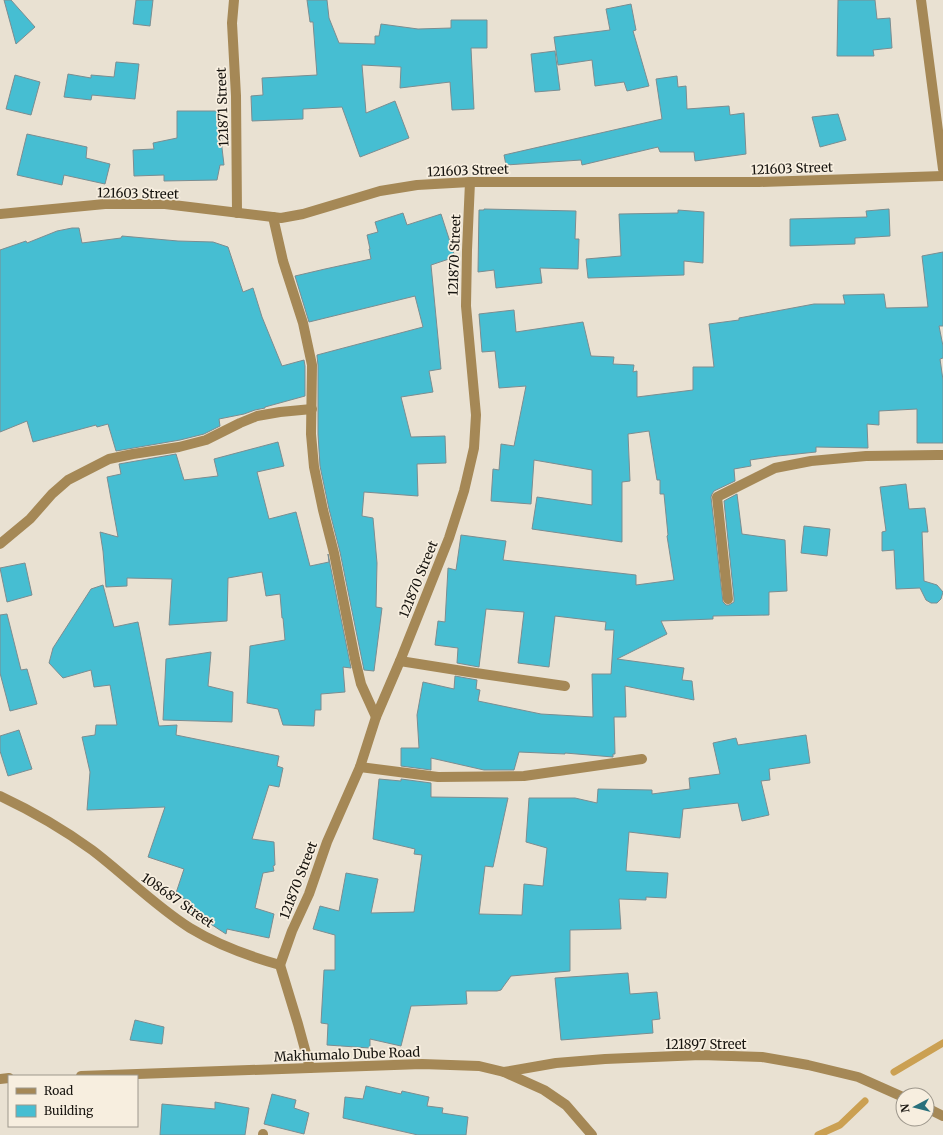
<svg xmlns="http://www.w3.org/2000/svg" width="943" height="1135" viewBox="0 0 943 1135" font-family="Merriweather,serif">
<rect width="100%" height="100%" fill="#e9e1d2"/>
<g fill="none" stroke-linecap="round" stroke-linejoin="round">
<!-- stream -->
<g stroke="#cba052" stroke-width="7">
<path d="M 894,1072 L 943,1043"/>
<path d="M 818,1135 L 840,1125 L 865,1101"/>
</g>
</g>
<!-- building -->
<g fill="#46bed2" stroke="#7b8d91">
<path d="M 4,0 L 11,0 L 35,27 L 16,44 Z"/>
<path d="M 136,0 L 153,0 L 150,26 L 133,24 Z"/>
<path d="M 307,0 L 327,0 L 329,18 L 339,43 L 375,44 L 375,36 L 379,36 L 381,24 L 418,29 L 451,28 L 451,20 L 487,20 L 487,48 L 471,48 L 474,109 L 452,110 L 450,82 L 400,88 L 401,67 L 362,65 L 366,113 L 395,101 L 409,138 L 360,157 L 342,107 L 303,109 L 303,119 L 252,121 L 251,96 L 263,95 L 262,78 L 317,75 L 313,22 L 310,22 Z"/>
<path d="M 838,0 L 875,0 L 877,19 L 890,18 L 892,48 L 873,50 L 874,56 L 837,56 Z"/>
<path d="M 631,4 L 636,30 L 633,31 L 649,86 L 627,91 L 624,82 L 595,86 L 592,60 L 558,65 L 554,37 L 610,30 L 606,9 Z"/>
<path d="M 555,51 L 560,90 L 535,92 L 531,54 Z"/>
<path d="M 116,62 L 139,64 L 135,99 L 92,95 L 91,100 L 64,97 L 68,74 L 91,78 L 91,75 L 114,77 Z"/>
<path d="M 15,75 L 40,82 L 31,115 L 6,109 Z"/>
<path d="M 677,76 L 678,87 L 686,86 L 687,109 L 729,106 L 730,115 L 744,113 L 746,154 L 695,161 L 694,152 L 660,152 L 658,147 L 582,165 L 581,160 L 506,165 L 504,155 L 662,119 L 656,79 Z"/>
<path d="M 177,111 L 221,111 L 222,148 L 224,165 L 220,165 L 217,180 L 164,181 L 164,175 L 134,176 L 133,150 L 154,149 L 153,143 L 177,138 Z"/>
<path d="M 838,114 L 846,140 L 820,147 L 812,117 Z"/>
<path d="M 27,134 L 87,147 L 86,158 L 110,164 L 105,184 L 64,175 L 62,185 L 17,175 Z"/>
<path d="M 484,209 L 576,211 L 575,239 L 579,239 L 578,269 L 540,268 L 542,283 L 496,288 L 494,270 L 478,272 L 479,210 L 484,210 Z"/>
<path d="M 889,209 L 890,236 L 855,238 L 855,244 L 790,246 L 790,219 L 867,217 L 866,211 Z"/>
<path d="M 678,210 L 704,212 L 703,263 L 684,261 L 684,275 L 588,278 L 586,259 L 621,256 L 619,214 L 678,213 Z"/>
<path d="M 403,213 L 407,225 L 441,214 L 455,257 L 431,265 L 441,369 L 429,371 L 433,392 L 401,397 L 411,437 L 445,436 L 446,463 L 417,464 L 418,496 L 364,492 L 362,516 L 373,518 L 377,563 L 376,607 L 382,608 L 374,671 L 364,670 L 340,552 L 329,509 L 320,466 L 318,434 L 318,365 L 317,356 L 317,355 L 423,327 L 415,296 L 309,322 L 295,276 L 325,269 L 371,259 L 369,249 L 370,249 L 367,235 L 378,232 L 375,222 Z"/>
<path d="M 72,228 L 79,228 L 82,243 L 121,238 L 122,236 L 178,241 L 213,242 L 228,247 L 243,292 L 253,288 L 262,317 L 282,366 L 304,360 L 305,366 L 305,396 L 265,407 L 265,408 L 255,410 L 244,414 L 219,419 L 220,426 L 204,434 L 180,440 L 116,451 L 108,424 L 97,427 L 96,425 L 33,442 L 27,421 L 0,432 L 0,250 L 26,241 L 27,243 L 57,231 Z"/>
<path d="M 943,252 L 943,326 L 939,326 L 943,346 L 943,358 L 940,359 L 943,380 L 943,443 L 917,443 L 917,409 L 879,411 L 879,425 L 867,424 L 868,448 L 816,447 L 816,452 L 778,456 L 750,460 L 751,466 L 734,469 L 735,481 L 714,491 L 712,494 L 711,497 L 723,602 L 726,605 L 729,605 L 734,602 L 734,598 L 724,501 L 737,494 L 742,534 L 785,540 L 787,591 L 769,592 L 769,615 L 713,616 L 713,619 L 661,621 L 667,634 L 617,659 L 684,668 L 682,680 L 692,681 L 694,700 L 625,686 L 626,717 L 614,717 L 615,754 L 613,754 L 613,757 L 565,753 L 565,754 L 519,752 L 514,770 L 484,770 L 431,758 L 431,770 L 401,766 L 401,748 L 419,748 L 417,715 L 423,682 L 454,689 L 455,676 L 477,680 L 476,689 L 480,690 L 478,701 L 541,714 L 593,717 L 592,674 L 611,674 L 614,630 L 605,630 L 606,622 L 555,616 L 549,667 L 518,663 L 524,612 L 486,609 L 479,667 L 457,663 L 458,648 L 435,645 L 438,621 L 445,622 L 448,568 L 456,570 L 461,535 L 506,541 L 503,560 L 636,575 L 636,585 L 674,580 L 667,536 L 668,535 L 664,494 L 660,494 L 660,480 L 657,480 L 649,431 L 628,434 L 630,481 L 622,482 L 622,542 L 532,529 L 537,497 L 592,505 L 592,470 L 534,460 L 531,504 L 491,501 L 493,469 L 499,470 L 501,444 L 514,446 L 526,386 L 499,388 L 495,351 L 482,352 L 479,314 L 514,310 L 516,332 L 583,322 L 591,356 L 614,357 L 613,364 L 634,365 L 633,372 L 637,371 L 637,397 L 693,390 L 693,367 L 714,367 L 709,324 L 739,320 L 739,318 L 814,304 L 845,304 L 843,295 L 884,294 L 886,308 L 928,307 L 922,256 Z"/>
<path d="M 278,442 L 284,466 L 257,472 L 269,519 L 296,512 L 310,566 L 329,562 L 328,554 L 351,668 L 343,667 L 345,692 L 321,694 L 321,710 L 315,710 L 314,726 L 283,725 L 278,709 L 247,703 L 250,646 L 285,640 L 283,618 L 282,618 L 280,594 L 266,596 L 262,572 L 228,578 L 227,621 L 169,625 L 172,579 L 127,578 L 127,586 L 106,587 L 103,551 L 100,532 L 118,537 L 107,477 L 121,474 L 119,464 L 176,454 L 184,480 L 218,476 L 214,459 Z"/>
<path d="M 906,484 L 909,509 L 925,508 L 928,532 L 922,532 L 924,581 L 937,585 L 943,592 L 941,599 L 937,603 L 931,603 L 926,600 L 920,588 L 896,589 L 894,550 L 882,551 L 882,532 L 886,531 L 880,487 Z"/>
<path d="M 804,526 L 830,529 L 827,556 L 801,553 Z"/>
<path d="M 25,563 L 32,595 L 7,602 L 0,568 Z"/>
<path d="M 103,585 L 114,627 L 138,622 L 159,726 L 177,725 L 176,735 L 279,756 L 277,766 L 283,768 L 279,787 L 269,785 L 252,839 L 274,842 L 275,865 L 273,866 L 274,871 L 263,873 L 255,908 L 274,914 L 269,938 L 227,929 L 226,934 L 186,908 L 191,901 L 175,896 L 184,869 L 148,857 L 165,807 L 87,810 L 90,772 L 82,737 L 95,735 L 96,725 L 117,725 L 110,685 L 94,687 L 91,670 L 63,678 L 49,663 L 53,648 L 91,589 Z"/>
<path d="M 7,614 L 21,670 L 27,669 L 37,704 L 10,711 L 0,673 L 0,615 Z"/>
<path d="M 211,652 L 208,686 L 233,692 L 232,722 L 163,720 L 166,659 Z"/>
<path d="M 19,730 L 32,769 L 8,776 L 0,751 L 0,736 Z"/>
<path d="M 806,735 L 810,763 L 769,769 L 770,780 L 761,781 L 769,815 L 742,821 L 738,803 L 683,809 L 680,838 L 629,832 L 626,871 L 668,873 L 666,898 L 646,897 L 646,900 L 619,899 L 621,929 L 570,930 L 570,971 L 511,976 L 503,987 L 501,990 L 497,991 L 466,991 L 467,1004 L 411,1006 L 401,1046 L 370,1039 L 370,1048 L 327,1045 L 328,1024 L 321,1023 L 324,970 L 335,970 L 335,935 L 313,929 L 320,906 L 339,911 L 346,873 L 378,879 L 371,913 L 414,912 L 422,855 L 414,854 L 415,849 L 373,839 L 379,779 L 401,781 L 401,779 L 431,783 L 431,797 L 508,798 L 493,867 L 485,866 L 479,914 L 522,915 L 524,884 L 543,886 L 547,848 L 526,842 L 529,798 L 575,798 L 597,803 L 598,789 L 652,790 L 652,794 L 690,789 L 689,778 L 720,774 L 713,743 L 736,738 L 738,745 Z"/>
<path d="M 628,973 L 630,994 L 657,992 L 660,1019 L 652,1020 L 653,1033 L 561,1040 L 555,978 Z"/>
<path d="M 135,1020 L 164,1027 L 162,1044 L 130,1040 Z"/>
<path d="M 366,1086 L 401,1094 L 402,1091 L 429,1097 L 427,1106 L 443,1108 L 442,1113 L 468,1117 L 466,1135 L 418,1135 L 343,1118 L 345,1097 L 363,1099 Z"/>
<path d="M 272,1094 L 296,1100 L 294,1108 L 309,1113 L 304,1134 L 264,1124 Z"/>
<path d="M 215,1102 L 249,1108 L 245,1135 L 160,1135 L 162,1104 L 215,1109 Z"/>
</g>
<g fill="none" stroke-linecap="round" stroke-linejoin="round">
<!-- street -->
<g stroke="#a58856" stroke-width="10">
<path d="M 234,0 L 232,23 L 236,96 L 237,213"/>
<path d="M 921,0 L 943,169"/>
<path d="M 0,214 L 105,204 L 165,204 L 281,218 L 303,214 L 380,191 L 417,185 L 470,182 L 759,182 L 943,176"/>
<path d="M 273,217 L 283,261 L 303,323 L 312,365 L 311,434 L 314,467 L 323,510 L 334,553 L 355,659 L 361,684 L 376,717"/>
<path d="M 0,544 L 30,519 L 52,494 L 68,480 L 109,459 L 133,454 L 179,447 L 206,440 L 240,423 L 257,416 L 280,412 L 312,409"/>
<path d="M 728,599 L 717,497 L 775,468 L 811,461 L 866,456 L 937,455 L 943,455"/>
<path d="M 400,661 L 469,672 L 565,686"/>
<path d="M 360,767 L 438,777 L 524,776 L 642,759"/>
<path d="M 0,796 C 32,811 63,829 92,850 C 125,875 155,906 190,928 C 218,945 248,956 280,965 L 298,1024 L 310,1068"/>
<path d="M 280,965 L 292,931 L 309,894 L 327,842 L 360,767 L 376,717 L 400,661 L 449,538 L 464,491 L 474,448 L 476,415 L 466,306 L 467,250 L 470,182"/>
<path d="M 504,1072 L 556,1063 L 605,1059 L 701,1055 L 762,1057 L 808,1065 L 858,1077 L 903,1097"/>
<path d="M 81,1076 L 422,1064 L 479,1066 L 504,1072 L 544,1090 L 566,1105 L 592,1135"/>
<path d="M 0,1079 L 9,1078"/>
<path d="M 927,1108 L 943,1116"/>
<path d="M 263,1134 L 263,1135"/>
</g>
</g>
<g text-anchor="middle" stroke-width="3.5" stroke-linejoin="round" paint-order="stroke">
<!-- street labels -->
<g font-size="13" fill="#17140f" stroke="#f7eedf">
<text transform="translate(222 107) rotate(-92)" y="5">121871 Street</text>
<text transform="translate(792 168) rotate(-2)" y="5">121603 Street</text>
<text transform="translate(468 170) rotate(-2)" y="5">121603 Street</text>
<text transform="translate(138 193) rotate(1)" y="5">121603 Street</text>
<text transform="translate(454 255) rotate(-88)" y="5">121870 Street</text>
<text transform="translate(418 579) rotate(-68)" y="5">121870 Street</text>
<text transform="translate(298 880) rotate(-69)" y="5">121870 Street</text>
<text transform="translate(178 900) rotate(35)" y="5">108687 Street</text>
<text x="706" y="1049">121897 Street</text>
<text transform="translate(347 1054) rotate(-2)" y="5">Makhumalo Dube Road</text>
</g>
</g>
<!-- legend -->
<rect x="8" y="1075" width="130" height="52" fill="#f7eedf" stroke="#9d978c"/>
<rect x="16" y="1088" width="20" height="6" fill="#a58856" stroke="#9d978c"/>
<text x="44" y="1095" font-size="12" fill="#17140f">Road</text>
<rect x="16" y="1105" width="20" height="12" fill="#46bed2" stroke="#9d978c"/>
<text x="44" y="1115" font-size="12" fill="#17140f">Building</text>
<!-- north arrow -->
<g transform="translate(915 1107) rotate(263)"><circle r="19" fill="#f7eedf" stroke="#9d978c"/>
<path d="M0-3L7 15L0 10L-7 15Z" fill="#29707c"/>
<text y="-6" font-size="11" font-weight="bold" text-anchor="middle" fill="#17140f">N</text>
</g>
</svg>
